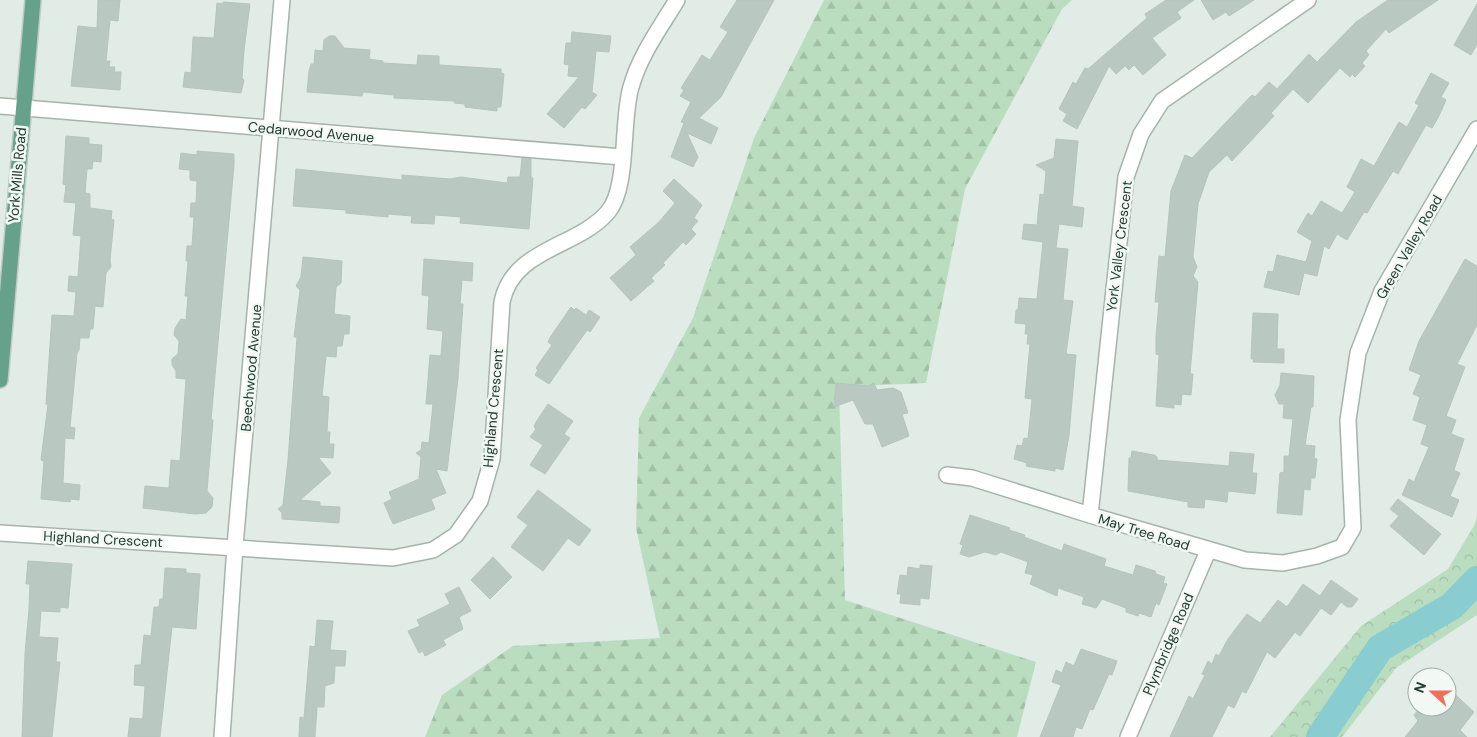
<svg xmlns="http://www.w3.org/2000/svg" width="1477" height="737" viewBox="0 0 1477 737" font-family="'DM Sans',sans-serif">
<defs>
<pattern id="forest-firs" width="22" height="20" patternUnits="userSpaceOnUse" patternTransform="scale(1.25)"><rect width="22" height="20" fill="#baddc0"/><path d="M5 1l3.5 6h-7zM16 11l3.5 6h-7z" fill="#a0bfa5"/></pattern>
<pattern id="park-crowns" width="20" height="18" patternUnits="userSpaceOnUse" patternTransform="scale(1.25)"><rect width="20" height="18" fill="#baddc0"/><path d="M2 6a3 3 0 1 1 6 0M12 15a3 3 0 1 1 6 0" fill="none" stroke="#a0bfa5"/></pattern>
</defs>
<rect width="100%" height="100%" fill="#e1ece6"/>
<!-- forest -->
<path fill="url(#forest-firs)" d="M 824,0 L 1072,0 L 1062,9 L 965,189 L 926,383 L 839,387 L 845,600 L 1036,662 L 1017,737 L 425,737 L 442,695 L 513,646 L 660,638 L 636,528 L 639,418 L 693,318 L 754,138 Z"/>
<!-- park -->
<path fill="url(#park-crowns)" d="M 1477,515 L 1477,615 L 1396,668 L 1342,737 L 1270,737 L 1361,626 L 1448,569 L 1475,524 Z"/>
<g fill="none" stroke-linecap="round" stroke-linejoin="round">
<!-- river -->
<path stroke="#89cdd1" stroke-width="28" d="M 1320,737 L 1380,648 L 1452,606 L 1477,580"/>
</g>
<!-- building -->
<g fill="#b9c9c1" stroke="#b4c5bc">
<path d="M 98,0 L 120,0 L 118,21 L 110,20 L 106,61 L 110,61 L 109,67 L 115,67 L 114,72 L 121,72 L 120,90 L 71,86 L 78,26 L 97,28 Z"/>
<path d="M 737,0 L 774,0 L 721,97 L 699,118 L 718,128 L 711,144 L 687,133 L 698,157 L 693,167 L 671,157 L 684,123 L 681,122 L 691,102 L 680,96 L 684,90 L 681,88 L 702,55 L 710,60 L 728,32 L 720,27 Z"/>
<path d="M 1166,0 L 1194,0 L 1177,12 L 1181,18 L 1152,38 L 1166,55 L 1143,75 L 1134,65 L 1129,70 L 1125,66 L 1116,74 L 1109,66 L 1077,129 L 1063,121 L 1067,114 L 1059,109 L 1073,82 L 1076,84 L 1085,68 L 1088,69 L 1147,18 L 1145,14 Z"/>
<path d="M 1201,0 L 1254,0 L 1229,16 L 1226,12 L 1213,20 Z"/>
<path d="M 1388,0 L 1438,0 L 1389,33 L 1386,29 L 1366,51 L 1369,55 L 1362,63 L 1365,66 L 1355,77 L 1352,74 L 1350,77 L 1340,68 L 1308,103 L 1293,89 L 1271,113 L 1274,116 L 1232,161 L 1227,155 L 1209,172 L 1198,204 L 1193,257 L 1197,267 L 1193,276 L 1198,282 L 1190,374 L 1193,374 L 1191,395 L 1182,394 L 1181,405 L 1174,404 L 1174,408 L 1156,406 L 1159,355 L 1156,354 L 1156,337 L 1159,302 L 1155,302 L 1159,256 L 1165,257 L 1171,191 L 1185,155 L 1192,158 L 1252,95 L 1255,97 L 1269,82 L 1277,89 L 1309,54 L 1317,62 L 1356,22 Z"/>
<path d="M 223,2 L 250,4 L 244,50 L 242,78 L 244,80 L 241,93 L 183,87 L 185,72 L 191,73 L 193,37 L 214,38 L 217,3 L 223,4 Z"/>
<path d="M 1477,4 L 1477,44 L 1471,55 L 1454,45 Z"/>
<path d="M 572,32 L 611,36 L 609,52 L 596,51 L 592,92 L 597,95 L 585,109 L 582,107 L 564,128 L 547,114 L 579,77 L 568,76 L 569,65 L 564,64 L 566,43 L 571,43 Z"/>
<path d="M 329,36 L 335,36 L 344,48 L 370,50 L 369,59 L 383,61 L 383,63 L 417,65 L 418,55 L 439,56 L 439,65 L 501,69 L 501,73 L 504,74 L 501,107 L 497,107 L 497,111 L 465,107 L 465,104 L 454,103 L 454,101 L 394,98 L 394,95 L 363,92 L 362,96 L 307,92 L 309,71 L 311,64 L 314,64 L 315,50 L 323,51 L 324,40 Z"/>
<path d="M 1431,73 L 1449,83 L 1441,97 L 1446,100 L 1439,116 L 1432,128 L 1426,125 L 1398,174 L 1393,171 L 1367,213 L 1364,212 L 1347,240 L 1337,234 L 1329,249 L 1324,246 L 1317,276 L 1304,273 L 1299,295 L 1264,287 L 1268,271 L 1273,272 L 1277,255 L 1306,262 L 1312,241 L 1297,232 L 1308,213 L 1312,216 L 1321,201 L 1342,213 L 1355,192 L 1347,187 L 1361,159 L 1374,166 L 1399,122 L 1407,127 L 1419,105 L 1415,103 Z"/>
<path d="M 66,136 L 89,138 L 89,144 L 102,145 L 101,162 L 93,161 L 92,169 L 87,169 L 85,193 L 90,194 L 90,208 L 112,211 L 111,219 L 114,220 L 110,260 L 111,267 L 106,273 L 103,307 L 95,306 L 93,329 L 90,329 L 89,338 L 80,338 L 79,350 L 77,353 L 70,427 L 75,428 L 74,439 L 65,438 L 63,483 L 80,485 L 79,500 L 71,499 L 70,502 L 41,499 L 44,461 L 41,460 L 48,404 L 46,404 L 52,315 L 74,316 L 76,292 L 68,291 L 69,276 L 78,277 L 81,236 L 73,235 L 76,203 L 64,202 L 66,185 L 63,184 Z"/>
<path d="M 1056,139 L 1078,141 L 1072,206 L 1084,208 L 1082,227 L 1059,224 L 1056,248 L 1068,249 L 1063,300 L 1073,301 L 1066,354 L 1076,355 L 1069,435 L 1063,470 L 1055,468 L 1055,471 L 1026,466 L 1027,463 L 1014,459 L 1017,445 L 1022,446 L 1024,438 L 1028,439 L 1032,399 L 1025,398 L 1030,344 L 1027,344 L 1028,334 L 1025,334 L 1026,324 L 1015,323 L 1016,310 L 1018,310 L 1019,298 L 1037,299 L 1043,242 L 1022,239 L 1024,224 L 1037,225 L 1040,194 L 1044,195 L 1046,171 L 1036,165 L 1054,158 Z"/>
<path d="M 197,151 L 234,154 L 234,165 L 211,420 L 213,420 L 207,491 L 213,498 L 212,507 L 206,513 L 195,514 L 143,508 L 145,486 L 169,488 L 171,460 L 180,461 L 186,379 L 176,378 L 176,371 L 172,365 L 172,359 L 178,354 L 179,341 L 174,335 L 175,328 L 181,319 L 186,320 L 188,296 L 185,296 L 188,261 L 186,261 L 187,246 L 192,246 L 194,217 L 190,217 L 191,203 L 196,203 L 197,181 L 190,180 L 190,170 L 179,169 L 181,153 L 197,155 Z"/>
<path d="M 522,158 L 531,159 L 531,178 L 533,178 L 529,229 L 460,223 L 461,217 L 435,215 L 434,224 L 411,223 L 412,216 L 388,214 L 388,217 L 346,213 L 346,210 L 293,206 L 296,169 L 402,180 L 402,175 L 450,179 L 461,177 L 507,183 L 508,177 L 520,177 Z"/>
<path d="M 674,179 L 702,205 L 694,218 L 698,221 L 691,229 L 696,234 L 686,245 L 683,242 L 663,263 L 665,265 L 651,278 L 654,281 L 631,301 L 610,278 L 636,255 L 630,247 L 659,222 L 675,203 L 663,191 Z"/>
<path d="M 303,257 L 342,261 L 341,283 L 336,287 L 334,314 L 350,316 L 349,334 L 344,334 L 342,346 L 337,346 L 336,357 L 326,356 L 322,396 L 329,397 L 327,432 L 330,432 L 329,444 L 334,444 L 333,458 L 318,457 L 331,473 L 300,500 L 320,502 L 320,506 L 340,507 L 339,523 L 282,519 L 282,513 L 278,509 L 283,505 L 288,460 L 297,337 L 294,337 L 300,290 L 296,286 L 301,277 Z"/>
<path d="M 424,259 L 473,263 L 472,281 L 462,280 L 460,304 L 463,304 L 458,378 L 447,471 L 436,469 L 446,493 L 431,499 L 435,509 L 393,524 L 384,503 L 392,499 L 389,492 L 419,479 L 421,457 L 416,453 L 421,450 L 422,442 L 429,443 L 433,404 L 426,404 L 430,355 L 441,356 L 443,331 L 427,329 L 429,296 L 422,295 Z"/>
<path d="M 1465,259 L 1477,266 L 1477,325 L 1457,364 L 1465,367 L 1446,416 L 1456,420 L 1451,434 L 1464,439 L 1454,470 L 1460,473 L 1450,496 L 1459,500 L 1452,517 L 1402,495 L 1409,479 L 1414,482 L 1429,447 L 1421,444 L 1427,425 L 1413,420 L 1420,397 L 1413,394 L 1421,375 L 1409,370 L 1419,341 Z"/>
<path d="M 571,307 L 574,310 L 576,308 L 586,315 L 589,310 L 600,317 L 590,332 L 587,330 L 549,384 L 535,375 L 538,370 L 536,368 L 552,345 L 548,342 L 551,336 Z"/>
<path d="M 1253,313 L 1278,314 L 1277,349 L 1284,349 L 1284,363 L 1253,362 L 1254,359 L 1251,359 Z"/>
<path d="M 1281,373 L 1314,376 L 1313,407 L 1311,407 L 1305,445 L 1315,446 L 1314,458 L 1317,459 L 1315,478 L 1311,478 L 1310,490 L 1304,489 L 1302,515 L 1277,513 L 1280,473 L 1284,472 L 1284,456 L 1289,456 L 1293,419 L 1283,418 L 1284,404 L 1279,404 L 1275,395 L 1280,385 Z"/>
<path d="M 836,383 L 869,386 L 874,383 L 877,390 L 893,388 L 901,392 L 908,413 L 902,414 L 909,436 L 882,447 L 873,424 L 865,424 L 853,400 L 834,407 Z"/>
<path d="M 548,404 L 573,421 L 564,434 L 570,438 L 545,474 L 530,465 L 543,445 L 530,437 L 536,429 L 534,427 L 536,422 Z"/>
<path d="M 1132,451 L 1154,455 L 1157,457 L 1157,460 L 1229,466 L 1230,452 L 1254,454 L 1252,473 L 1257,473 L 1255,494 L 1228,491 L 1227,502 L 1205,499 L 1204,508 L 1188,507 L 1188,502 L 1128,491 L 1129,458 L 1131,458 Z"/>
<path d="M 538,490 L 591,530 L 579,546 L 568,538 L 543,571 L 511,547 L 528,525 L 517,517 Z"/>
<path d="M 1398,499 L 1441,534 L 1424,555 L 1390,526 L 1399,516 L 1390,509 Z"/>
<path d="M 970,515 L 1010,528 L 1009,530 L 1025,535 L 1024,537 L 1062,551 L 1064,544 L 1106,559 L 1104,566 L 1133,575 L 1136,565 L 1155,571 L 1156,574 L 1165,577 L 1163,583 L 1167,584 L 1159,605 L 1156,603 L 1151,617 L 1139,613 L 1138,616 L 1126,612 L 1126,608 L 1102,599 L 1096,608 L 1082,604 L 1084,597 L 1058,588 L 1057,596 L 1030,584 L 1033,575 L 1025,573 L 1028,562 L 1001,552 L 996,555 L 985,552 L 969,557 L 960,554 L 963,545 L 960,544 Z"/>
<path d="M 493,557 L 512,577 L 490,599 L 471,580 Z"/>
<path d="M 28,561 L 72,564 L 68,608 L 60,607 L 60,612 L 41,611 L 39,637 L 58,638 L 56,662 L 60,662 L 52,737 L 22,737 L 25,653 L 29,609 L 30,584 L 26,584 Z"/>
<path d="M 920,565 L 932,566 L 929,599 L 920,598 L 920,605 L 900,603 L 901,594 L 897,594 L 900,575 L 907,576 L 908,567 L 920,569 Z"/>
<path d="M 165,568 L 186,569 L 186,573 L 200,574 L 196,629 L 172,627 L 160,737 L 128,737 L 130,718 L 142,719 L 143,717 L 145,686 L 134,685 L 135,665 L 141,665 L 144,635 L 151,636 L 154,607 L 159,607 L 160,599 L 163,599 Z"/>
<path d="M 1331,580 L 1358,599 L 1352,607 L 1347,607 L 1341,602 L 1331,615 L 1321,608 L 1300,636 L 1295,632 L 1275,658 L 1267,652 L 1246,693 L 1242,691 L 1234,708 L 1228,705 L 1212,737 L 1170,737 L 1189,696 L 1193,699 L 1205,675 L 1202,674 L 1208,661 L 1212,664 L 1216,654 L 1219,656 L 1228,639 L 1247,614 L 1260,623 L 1278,600 L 1287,607 L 1303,584 L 1320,596 Z"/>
<path d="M 459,587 L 471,611 L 459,617 L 463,629 L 443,640 L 446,645 L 425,656 L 423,651 L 419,653 L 408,631 L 420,626 L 417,620 L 450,604 L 445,594 Z"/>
<path d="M 317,620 L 333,621 L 330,650 L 346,651 L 345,666 L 335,666 L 334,683 L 325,686 L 324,707 L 317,707 L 315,737 L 299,737 L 300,717 L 304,718 L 310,646 L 315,647 Z"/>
<path d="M 1081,649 L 1117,661 L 1112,675 L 1109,674 L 1093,710 L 1090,709 L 1082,729 L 1076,727 L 1073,737 L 1040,737 L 1061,685 L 1052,682 L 1056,670 L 1062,673 L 1066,662 L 1074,666 Z"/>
<path d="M 1447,687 L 1474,712 L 1460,730 L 1467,737 L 1405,737 L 1418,721 L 1414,715 L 1421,707 L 1447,707 Z"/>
</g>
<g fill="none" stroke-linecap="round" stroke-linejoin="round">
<!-- minor casing -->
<g stroke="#a4b4ac" stroke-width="18">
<g id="minor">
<path d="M 0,106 L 622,157"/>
<path d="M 947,475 L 972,478 L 1090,515 L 1245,560 L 1283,563 L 1317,556 L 1342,547 L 1353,528 L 1348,420 L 1358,353 L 1382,291 L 1477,129"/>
<path d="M 1090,515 L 1126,177 L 1141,134 L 1162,101 L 1308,0"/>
<path d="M 0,533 L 393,558 L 433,550 L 456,535 L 480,501 L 492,459 L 502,302 C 513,248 577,248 608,212 C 629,187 621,120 631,87 C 640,55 660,28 677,0"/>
<path d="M 222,737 L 235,546 L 282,0"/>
<path d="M 1128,737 L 1208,551"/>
</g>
</g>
<!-- major casing -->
<g stroke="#c1c8c6" stroke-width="18">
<path id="major" d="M 0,380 L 33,0"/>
</g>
<!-- minor -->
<use href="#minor" stroke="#fff" stroke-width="15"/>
<!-- major -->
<use href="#major" stroke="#66a18c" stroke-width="15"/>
</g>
<g text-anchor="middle" stroke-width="5" stroke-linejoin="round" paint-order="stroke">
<!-- street labels -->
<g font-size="14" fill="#223c32" stroke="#f2f8f4">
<text transform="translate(311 132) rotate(5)" y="5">Cedarwood Avenue</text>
<text transform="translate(17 175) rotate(-85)" y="5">York Mills Road</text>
<text transform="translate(1119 246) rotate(-83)" y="5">York Valley Crescent</text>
<text transform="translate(1409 247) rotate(-60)" y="5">Green Valley Road</text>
<text transform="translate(251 368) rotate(-85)" y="5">Beechwood Avenue</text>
<text transform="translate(493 408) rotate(-85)" y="5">Highland Crescent</text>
<text transform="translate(1144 532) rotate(17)" y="5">May Tree Road</text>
<text transform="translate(103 539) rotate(3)" y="5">Highland Crescent</text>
<text transform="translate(1168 644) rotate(-67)" y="5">Plymbridge Road</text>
</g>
</g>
<!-- north arrow -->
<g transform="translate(1432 692) rotate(291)"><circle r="24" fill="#f2f8f4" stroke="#9fada6"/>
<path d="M0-4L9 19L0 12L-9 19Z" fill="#f16f5a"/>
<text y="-8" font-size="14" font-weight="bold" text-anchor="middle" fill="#223c32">N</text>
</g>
</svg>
